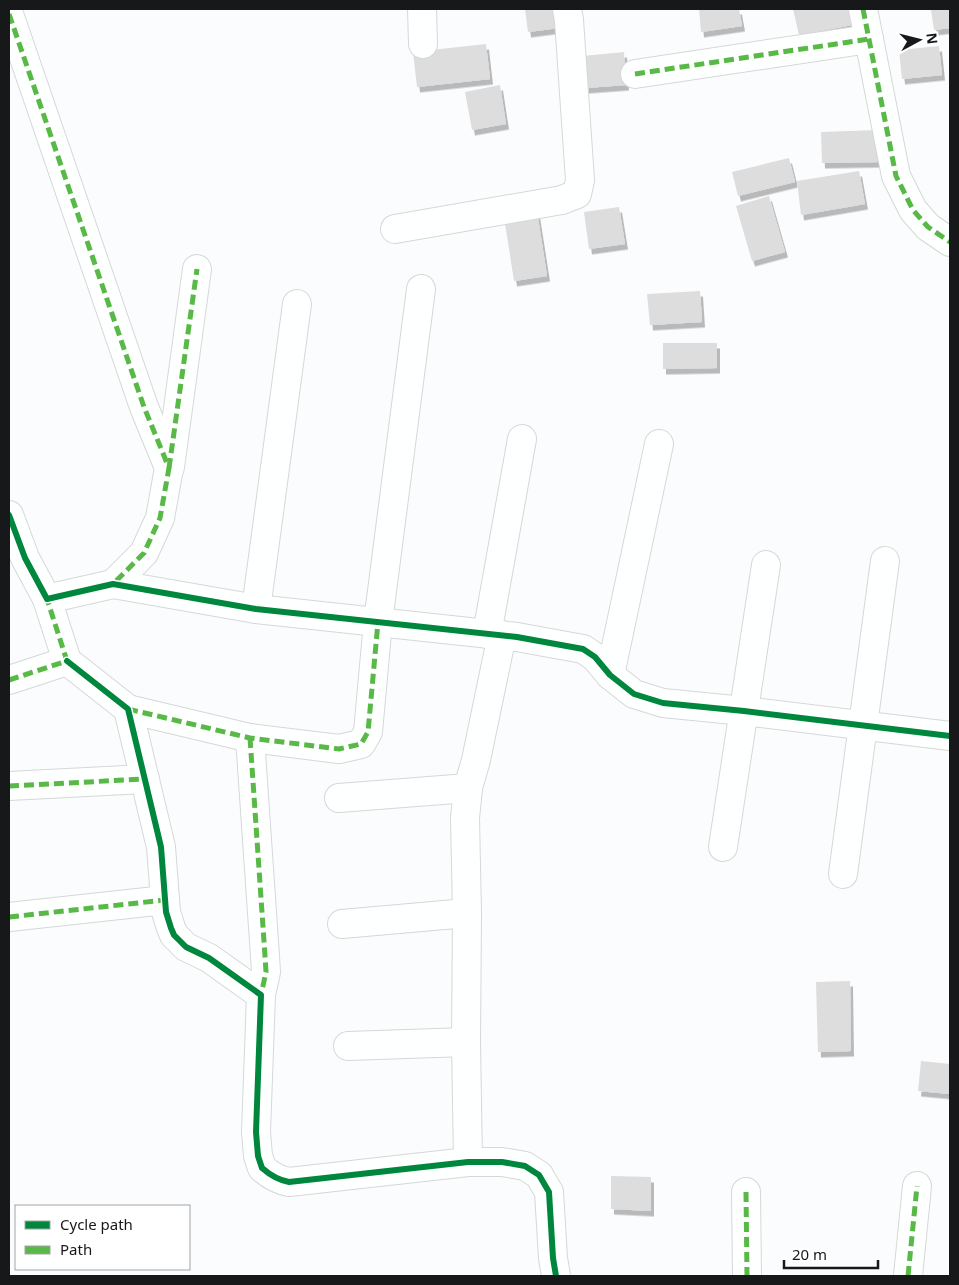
<svg xmlns="http://www.w3.org/2000/svg" width="959" height="1285" viewBox="0 0 959 1285" font-family="'Noto Sans',sans-serif">
<defs>
<filter id="shadow"><feDropShadow dx="3" dy="5.5" stdDeviation="0" flood-color="#0004"/></filter>
</defs>
<rect width="100%" height="100%" fill="#fbfcfe"/>
<!-- building -->
<g fill="#dedddd" filter="url(#shadow)">
<path d="M 525,9 L 558,9 L 559,28 L 528,32 Z"/>
<path d="M 699,9 L 739,9 L 742,26 L 701,32 Z"/>
<path d="M 793,9 L 850,9 L 852,25 L 799,35 Z"/>
<path d="M 939,9 L 950,9 L 950,28 L 934,30 L 931,10 Z"/>
<path d="M 486,44 L 490,79 L 417,87 L 413,52 Z"/>
<path d="M 939,46 L 942,75 L 902,79 L 899,50 Z"/>
<path d="M 624,52 L 626,85 L 586,88 L 583,56 Z"/>
<path d="M 500,85 L 506,124 L 472,130 L 465,92 Z"/>
<path d="M 877,130 L 878,162 L 822,163 L 821,132 Z"/>
<path d="M 789,158 L 795,182 L 738,196 L 732,172 Z"/>
<path d="M 859,171 L 865,204 L 801,215 L 797,181 Z"/>
<path d="M 769,196 L 785,252 L 752,261 L 736,206 Z"/>
<path d="M 619,207 L 625,244 L 589,249 L 584,212 Z"/>
<path d="M 537,212 L 547,276 L 514,281 L 504,217 Z"/>
<path d="M 700,291 L 702,322 L 650,325 L 647,294 Z"/>
<path d="M 663,343 L 717,343 L 717,368 L 663,369 Z"/>
<path d="M 850,981 L 851,1051 L 818,1052 L 816,982 Z"/>
<path d="M 921,1061 L 950,1064 L 950,1094 L 918,1091 Z"/>
<path d="M 611,1176 L 651,1177 L 651,1211 L 611,1209 Z"/>
</g>
<g fill="none" stroke-linecap="round" stroke-linejoin="round">
<!-- minor casing -->
<g stroke="#d6d7d8" stroke-width="30">
<g id="minor">
<path d="M 422,9 L 423,44"/>
<path d="M 863,9 L 896,176 L 913,210 L 928,227 L 950,242"/>
<path d="M 9,14 L 144,407 L 169,468 L 160,518 L 144,553 L 113,584"/>
<path d="M 635,74 L 869,39"/>
<path d="M 395,229 L 562,200 L 577,194 L 580,180 L 569,20 L 567,9"/>
<path d="M 170,467 L 197,269"/>
<path d="M 9,515 L 25,558 L 47,599 L 113,584 L 256,609 L 517,637 L 583,649 L 595,657 L 610,675 L 634,694 L 663,703 L 744,711 L 950,736"/>
<path d="M 256,609 L 297,304"/>
<path d="M 487,634 L 522,439"/>
<path d="M 67,661 L 128,709 L 161,847 L 166,912 L 171,928 L 174,935 L 186,947 L 209,958 L 261,995 L 256,1132 L 258,1156 L 262,1168 C 270,1175 278,1180 289,1182 L 468,1162 L 502,1162 L 525,1166 L 539,1175 L 549,1192 L 553,1258 L 556,1276"/>
<path d="M 610,675 L 659,444"/>
<path d="M 9,680 L 67,661 L 47,599"/>
<path d="M 128,709 L 250,738 L 339,749 L 361,744 L 368,732 L 378,622 L 421,289"/>
<path d="M 250,738 L 265,956 L 266,972 L 261,995"/>
<path d="M 9,786 L 145,779"/>
<path d="M 339,798 L 468,788"/>
<path d="M 723,847 L 766,565"/>
<path d="M 843,874 L 885,561"/>
<path d="M 9,917 L 165,900"/>
<path d="M 342,924 L 467,913"/>
<path d="M 348,1046 L 466,1042"/>
<path d="M 468,1162 L 466,1042 L 467,913 L 465,818 L 468,788 L 476,760 L 502,635"/>
<path d="M 746,1192 L 747,1276"/>
<path d="M 908,1276 L 917,1186"/>
</g>
</g>
<!-- minor -->
<use href="#minor" stroke="#feffff" stroke-width="28"/>
<!-- quiet -->
<g stroke="#58b947" stroke-width="5" stroke-dasharray="10 5" stroke-linecap="butt">
<path d="M 863,9 L 896,176 L 913,210 L 928,227 L 950,242"/>
<path d="M 9,14 L 144,407 L 169,468 L 160,518 L 144,553 L 113,584"/>
<path d="M 635,74 L 869,39"/>
<path d="M 169,468 L 197,269"/>
<path d="M 9,680 L 67,661 L 47,599"/>
<path d="M 128,709 L 250,738 L 339,749 L 361,744 L 368,732 L 378,622"/>
<path d="M 250,738 L 265,956 L 266,972 L 261,995"/>
<path d="M 9,786 L 145,779"/>
<path d="M 9,917 L 165,900"/>
<path d="M 746,1192 L 747,1276"/>
<path d="M 908,1276 L 917,1186"/>
</g>
<!-- cycleway casing -->
<g stroke="#fff" stroke-width="9">
<g id="cycleway">
<path d="M 9,515 L 25,558 L 47,599 L 113,584 L 256,609 L 517,637 L 583,649 L 595,657 L 610,675 L 634,694 L 663,703 L 744,711 L 950,736"/>
<path d="M 67,661 L 128,709 L 161,847 L 166,912 L 171,928 L 174,935 L 186,947 L 209,958 L 261,995 L 256,1132 L 258,1156 L 262,1168 C 270,1175 278,1180 289,1182 L 468,1162 L 502,1162 L 525,1166 L 539,1175 L 549,1192 L 553,1258 L 556,1276"/>
</g>
</g>
<!-- cycleway -->
<use href="#cycleway" stroke="#00873e" stroke-width="6"/>
</g>
<!-- border -->
<rect width="959" height="1285" fill="none" stroke="#17181a" stroke-width="20"/>
<!-- legend -->
<rect x="15" y="1205" width="175" height="65" fill="#ffffff" stroke="#a2a3a3"/>
<rect x="25" y="1221" width="25" height="8" fill="#00873e" stroke="#a2a3a3"/>
<text x="60" y="1230" font-size="15" fill="#17181a">Cycle path</text>
<rect x="25" y="1246" width="25" height="8" fill="#58b947" stroke="#a2a3a3"/>
<text x="60" y="1255" font-size="15" fill="#17181a">Path</text>
<!-- north arrow -->
<g transform="translate(919 40) rotate(83)" stroke="#ffffff" stroke-width="4" paint-order="stroke">
<path d="M0-4L9 19L0 12L-9 19Z" fill="#17181a"/>
<text y="-8" font-size="14" font-weight="bold" text-anchor="middle" fill="#17181a">N</text>
</g>
<!-- scale -->
<path d="M784 1260v8h94v-8" fill="none" stroke="#17181a" stroke-width="2.5"/>
<text x="792" y="1260" font-size="15" fill="#17181a" stroke="#ffffff" stroke-width="4" paint-order="stroke">20 m</text>
</svg>
